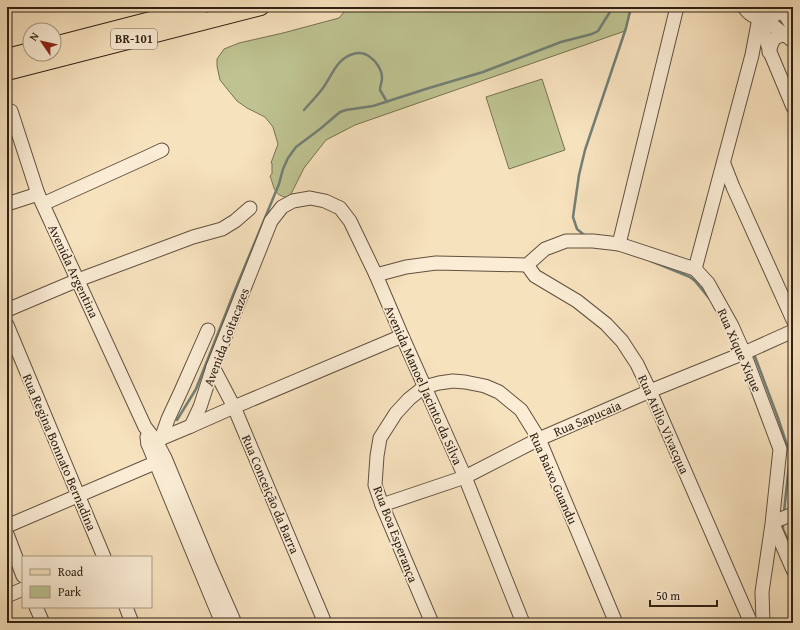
<svg xmlns="http://www.w3.org/2000/svg" width="800" height="630" viewBox="0 0 800 630" font-family="'Gentium Book Plus',serif">
<rect width="100%" height="100%" fill="#f7e2be"/>
<filter id="stains"><feTurbulence type="fractalNoise" baseFrequency=".005" numOctaves="4"/><feColorMatrix values="0 0 0 0 .2 0 0 0 0 .09 0 0 0 0 .02 0 0 0 .5 -.17"/></filter>
<radialGradient id="worn" r=".72"><stop offset=".6" stop-color="#630" stop-opacity="0"/><stop offset="1" stop-color="#630" stop-opacity=".3"/></radialGradient>
<!-- green -->
<g fill="#bec391" stroke="#767253">
<path d="M 358,7 L 632,7 L 625,31 L 355,125 L 326,140 L 304,168 L 289,198 C 273,195 275,189 270,176 L 272,174 L 272,163 L 271,163 L 278,144 L 273,127 L 265,117 L 247,108 L 237,101 L 228,90 L 220,80 L 217,66 L 217,59 L 224,49 L 239,43 L 283,33 L 339,18 L 344,12 Z"/>
<path d="M 542,79 L 565,150 L 509,169 L 486,97 Z"/>
</g>
<g fill="none" stroke-linecap="round" stroke-linejoin="round">
<!-- stream -->
<g stroke="#727f76" stroke-width="2.5">
<path d="M 304,110 C 311,102 317,96 323,88 C 332,76 336,59 353,54 C 359,52 365,53 370,57 C 376,61 382,70 382,78 C 382,82 380,86 380,90 L 387,102"/>
<path d="M 586,236 L 583,234 L 577,229 L 573,217 L 579,175 L 585,150 L 626,28 L 631,7"/>
<path d="M 651,261 L 690,277 L 695,281 L 709,298"/>
<path d="M 754,354 L 778,418 L 789,451 L 789,464 L 784,512"/>
<path d="M 177,420 L 196,389 L 235,290 L 279,184 L 283,169 L 288,158 L 296,147 L 320,129 L 340,112 L 346,110 L 373,106 L 429,88 L 483,72 L 561,42 L 592,34 L 598,31 L 613,7"/>
<path d="M 783,522 L 783,529 L 793,551"/>
</g>
<!-- minor casing -->
<g stroke="#61513f" stroke-width="15">
<g id="minor">
<path d="M 744,7 C 753,21 773,23 782,7"/>
<path d="M 781,9 L 793,27"/>
<path d="M 763,18 L 793,41"/>
<path d="M 760,20 L 770,52 L 793,107"/>
<path d="M 769,52 C 772,43 772,36 785,35"/>
<path d="M 7,113 L 11,111 L 38,194 L 145,427 L 156,441 L 165,458 L 209,564 L 235,623"/>
<path d="M 724,164 L 733,187 L 793,320"/>
<path d="M 7,204 L 38,194"/>
<path d="M 43,204 L 147,157 L 162,150"/>
<path d="M 619,244 L 677,7"/>
<path d="M 527,265 L 535,276 L 577,301 L 606,324 L 622,341 L 637,364 L 650,391 L 751,623"/>
<path d="M 695,269 L 752,55 L 759,18"/>
<path d="M 376,275 L 406,267 L 436,263 L 527,265 L 545,249 L 566,241 L 593,241 L 619,244 L 695,269 L 708,283 L 732,326 L 744,353 L 780,449 L 772,524 L 762,592 L 763,623"/>
<path d="M 7,310 L 78,280 L 193,237 L 222,229 L 235,221 L 250,208"/>
<path d="M 7,325 L 104,557"/>
<path d="M 213,367 L 234,407 L 325,623"/>
<path d="M 191,426 L 234,407 L 402,336"/>
<path d="M 147,437 L 148,444 L 222,623"/>
<path d="M 161,439 L 168,419 L 181,391 L 208,330"/>
<path d="M 148,444 L 191,426 L 200,407 L 213,367 L 271,221 L 282,207 L 293,201 L 310,198 L 325,201 L 340,208 L 350,221 L 376,275 L 402,336 L 465,477 L 523,623"/>
<path d="M 382,505 L 465,477 L 539,439 L 650,391 L 744,353 L 793,331"/>
<path d="M 773,522 L 793,514"/>
<path d="M 773,524 L 793,570"/>
<path d="M 7,526 L 164,459"/>
<path d="M 7,534 L 23,576"/>
<path d="M 7,596 L 23,589"/>
<path d="M 36,607 L 43,623"/>
<path d="M 126,607 L 132,623"/>
<path d="M 432,623 L 382,505 L 375,485 L 377,456 L 380,438 L 396,413 L 409,399 L 424,387 L 439,383 L 453,381 L 465,382 L 485,386 L 499,392 L 521,410 L 539,439 L 616,623"/>
</g>
</g>
<!-- major casing -->
<g stroke="#2f2115" stroke-width="18">
<g id="major">
<path d="M 54,45 L 201,7"/>
<path d="M 7,57 L 30,51"/>
<path d="M 7,72 L 261,7"/>
</g>
</g>
<!-- minor -->
<use href="#minor" stroke="#faecd5" stroke-width="13"/>
<!-- major -->
<use href="#major" stroke="#f7e2be" stroke-width="16"/>
</g>
<g text-anchor="middle" stroke-width="3.5" stroke-linejoin="round" paint-order="stroke">
<!-- shield labels -->
<rect fill="#faecd5" stroke="#6c5e4f" stroke-width="1" x="111" y="29" width="46" height="20" rx="3"/>
<g font-size="12" font-weight="bold" fill="#2f2115">
<text x="134" y="43">BR-101</text>
</g>
<!-- street labels -->
<g font-size="13" fill="#2f2115" stroke="#faecd5">
<text transform="translate(74 271) rotate(65)" y="5">Avenida Argentina</text>
<text transform="translate(226 337) rotate(-69)" y="5">Avenida Goitacazes</text>
<text transform="translate(740 350) rotate(66)" y="5">Rua Xique Xique</text>
<text transform="translate(424 385) rotate(66)" y="5">Avenida Manoel Jacinto da Silva</text>
<text transform="translate(587 418) rotate(-23)" y="5">Rua Sapucaia</text>
<text transform="translate(664 424) rotate(66)" y="5">Rua Atilio Vivacqua</text>
<text transform="translate(60 452) rotate(67)" y="5">Rua Regina Bonnato Bernadina</text>
<text transform="translate(554 478) rotate(66)" y="5">Rua Baixo Guandu</text>
<text transform="translate(271 494) rotate(67)" y="5">Rua Conceição da Barra</text>
<text transform="translate(396 534) rotate(69)" y="5">Rua Boa Esperança</text>
</g>
</g>
<!-- margin -->
<rect width="800" height="630" fill="none" stroke="#f7e2be" stroke-width="24"/>
<rect x="8" y="8" width="784" height="614" fill="none" stroke="#2f2115" stroke-width="2"/>
<rect x="12" y="12" width="776" height="606" fill="none" stroke="#2f2115"/>
<!-- legend -->
<rect x="22" y="556" width="130" height="52" fill="#faecd5" stroke="#a99b88"/>
<rect x="30" y="569" width="20" height="6" fill="#f7e2be" stroke="#a99b88"/>
<text x="58" y="576" font-size="12" fill="#2f2115">Road</text>
<rect x="30" y="586" width="20" height="12" fill="#bec391" stroke="#a99b88"/>
<text x="58" y="596" font-size="12" fill="#2f2115">Park</text>
<!-- north arrow -->
<g transform="translate(42 42) rotate(304)"><circle r="19" fill="#faecd5" stroke="#a99b88"/>
<path d="M0-3L7 15L0 10L-7 15Z" fill="#8f2418"/>
<text y="-6" font-size="11" font-weight="bold" text-anchor="middle" fill="#2f2115">N</text>
</g>
<!-- scale -->
<path d="M650 600v6h67v-6" fill="none" stroke="#2f2115" stroke-width="2"/>
<text x="656" y="600" font-size="12" fill="#2f2115" stroke="#faecd5" stroke-width="3" paint-order="stroke">50 m</text>
<rect width="100%" height="100%" filter="url(#stains)"/>
<rect width="100%" height="100%" fill="url(#worn)"/>
</svg>
